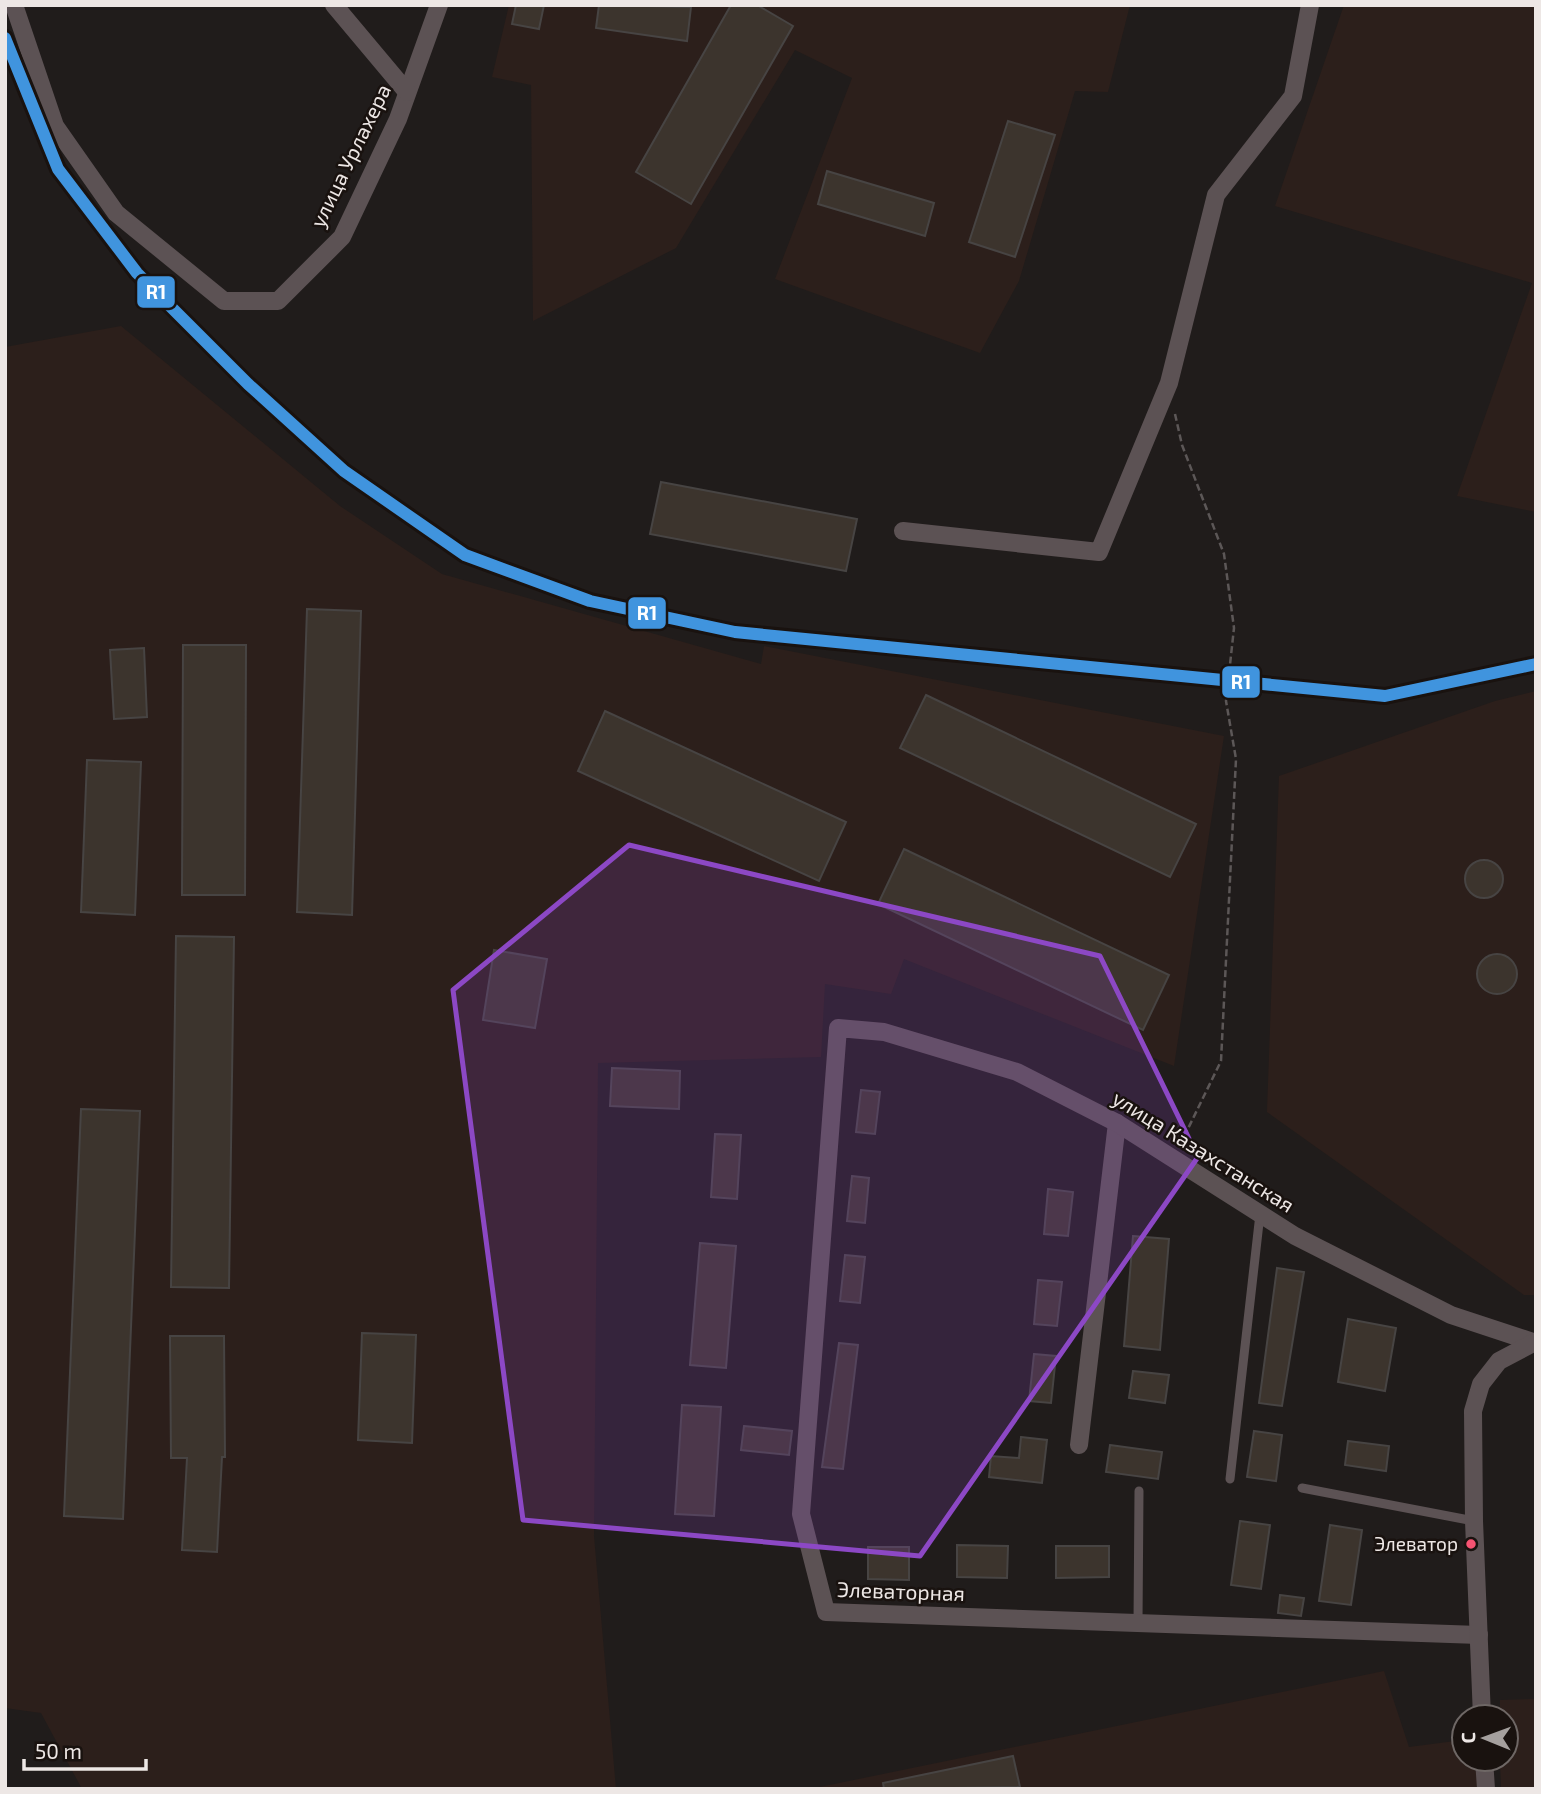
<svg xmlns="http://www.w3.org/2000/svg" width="1541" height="1794" viewBox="0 0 1541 1794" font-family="'Exo 2',sans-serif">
<rect width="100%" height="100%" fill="#201c1b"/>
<!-- built -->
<g fill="#2c1f1b">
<path d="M 509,5 L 1130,5 L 1108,92 L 1075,91 L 1019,281 L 980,353 L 775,279 L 852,78 L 795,50 L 676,248 L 533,321 L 531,85 L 492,77 Z"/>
<path d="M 1344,5 L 1536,5 L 1536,512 L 1457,496 L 1532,283 L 1275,206 Z"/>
<path d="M 121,326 L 340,506 L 442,574 L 761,664 L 764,646 L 1224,736 L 1174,1066 L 904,959 L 891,994 L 825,984 L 821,1057 L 598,1063 L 594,1536 L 616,1789 L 82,1789 L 41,1713 L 5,1708 L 5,347 Z"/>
<path d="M 1536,691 L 1536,1295 L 1524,1295 L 1267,1112 L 1279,776 L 1495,701 Z"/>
<path d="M 1384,1671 L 1409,1747 L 1455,1741 L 1464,1753 L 1464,1759 L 1468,1759 L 1485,1784 L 1470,1789 L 810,1789 Z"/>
<path d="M 1536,1699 L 1536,1789 L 1501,1789 L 1500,1759 L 1506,1759 L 1506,1717 L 1500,1717 L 1500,1700 Z"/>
</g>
<!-- building -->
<g fill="#3c342d" stroke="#474443" stroke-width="2">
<path d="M 516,5 L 544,5 L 539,29 L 512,24 Z"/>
<path d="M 599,5 L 691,7 L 687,41 L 596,28 Z"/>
<path d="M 731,5 L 757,5 L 793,26 L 691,204 L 636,172 Z"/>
<path d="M 1008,121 L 1055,135 L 1015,257 L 969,242 Z"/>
<path d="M 827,171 L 934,203 L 925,236 L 818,204 Z"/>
<path d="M 661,482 L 857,519 L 846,571 L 650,534 Z"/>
<path d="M 307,609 L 361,611 L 352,915 L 297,912 Z"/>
<path d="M 183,645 L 246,645 L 245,895 L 182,895 Z"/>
<path d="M 144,648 L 147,717 L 114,719 L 110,650 Z"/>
<path d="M 926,695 L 1196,824 L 1170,877 L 900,748 Z"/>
<path d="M 605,711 L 846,822 L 819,881 L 578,771 Z"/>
<path d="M 87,760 L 141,762 L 135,915 L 81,912 Z"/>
<path d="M 904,849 L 1169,975 L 1143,1030 L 878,904 Z"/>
<circle cx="1484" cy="879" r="19"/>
<path d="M 176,936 L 234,937 L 229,1288 L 171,1287 Z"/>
<path d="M 494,950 L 547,959 L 535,1028 L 483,1020 Z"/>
<circle cx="1497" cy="974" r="20"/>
<path d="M 612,1068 L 680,1071 L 679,1109 L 610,1106 Z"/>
<path d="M 861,1090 L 880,1092 L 875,1134 L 856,1132 Z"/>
<path d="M 81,1109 L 140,1111 L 123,1519 L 64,1516 Z"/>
<path d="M 715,1134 L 741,1135 L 737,1199 L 711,1197 Z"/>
<path d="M 852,1176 L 869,1178 L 865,1223 L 847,1221 Z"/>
<path d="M 1048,1189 L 1073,1192 L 1068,1236 L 1044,1234 Z"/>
<path d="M 1133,1236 L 1169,1239 L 1160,1350 L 1124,1346 Z"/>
<path d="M 700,1243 L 736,1246 L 726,1368 L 690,1365 Z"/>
<path d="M 845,1255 L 865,1257 L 860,1303 L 840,1301 Z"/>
<path d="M 1277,1268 L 1304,1272 L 1282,1406 L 1259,1403 Z"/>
<path d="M 1038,1280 L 1062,1282 L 1057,1326 L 1034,1324 Z"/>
<path d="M 1348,1319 L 1396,1328 L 1385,1391 L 1338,1382 Z"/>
<path d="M 362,1333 L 416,1335 L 412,1443 L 358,1440 Z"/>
<path d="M 170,1336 L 224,1336 L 225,1457 L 222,1457 L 217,1552 L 182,1550 L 187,1458 L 171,1458 Z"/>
<path d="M 839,1343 L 858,1345 L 843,1469 L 822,1467 Z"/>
<path d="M 1034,1354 L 1056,1356 L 1051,1403 L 1029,1401 Z"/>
<path d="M 1133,1371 L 1169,1375 L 1165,1403 L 1129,1398 Z"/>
<path d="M 682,1405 L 721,1407 L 714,1516 L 675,1514 Z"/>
<path d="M 744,1426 L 792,1431 L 789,1455 L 741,1450 Z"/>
<path d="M 1254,1431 L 1282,1435 L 1276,1481 L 1247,1477 Z"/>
<path d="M 1021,1437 L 1047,1440 L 1042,1483 L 989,1477 L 991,1456 L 1019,1458 Z"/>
<path d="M 1348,1441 L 1389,1446 L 1386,1471 L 1345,1465 Z"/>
<path d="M 1110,1445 L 1162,1452 L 1158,1479 L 1106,1472 Z"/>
<path d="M 1240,1521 L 1270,1525 L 1261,1589 L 1231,1585 Z"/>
<path d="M 1330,1525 L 1362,1530 L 1351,1605 L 1319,1601 Z"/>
<path d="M 957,1545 L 1008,1546 L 1007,1578 L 957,1577 Z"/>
<path d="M 1056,1546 L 1109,1546 L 1109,1577 L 1056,1578 Z"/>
<path d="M 868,1547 L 909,1547 L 909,1580 L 868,1579 Z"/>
<path d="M 1280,1595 L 1304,1598 L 1301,1616 L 1278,1613 Z"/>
<path d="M 1013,1756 L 1020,1787 L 884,1789 L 883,1783 Z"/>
</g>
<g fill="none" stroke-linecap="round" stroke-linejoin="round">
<!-- path -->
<path stroke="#5c5757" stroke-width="2.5" stroke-dasharray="7 3.5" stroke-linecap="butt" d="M 1175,414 L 1182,445 L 1224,554 L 1234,628 L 1226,701 L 1236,759 L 1221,1061 L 1181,1143"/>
<!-- lane -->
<g stroke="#5c5254" stroke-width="9">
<path d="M 1230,1479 L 1260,1214"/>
<path d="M 1302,1488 L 1474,1521"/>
<path d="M 1138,1623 L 1139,1491"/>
</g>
<!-- street -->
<g stroke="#5c5254" stroke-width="18">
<path d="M 14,5 L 55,126 L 116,213 L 224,301 L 278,301 L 342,237 L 398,119 L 439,5"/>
<path d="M 334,5 L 407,92"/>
<path d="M 903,531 L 1099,552 L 1169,383 L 1216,195 L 1293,96 L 1310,5"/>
<path d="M 1079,1445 L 1117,1123"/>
<path d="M 1479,1635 L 826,1612 L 801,1514 L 838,1028 L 884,1032 L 1017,1072 L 1117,1123 L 1295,1236 L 1451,1315 L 1536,1343"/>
<path d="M 1482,1717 L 1474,1521 L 1473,1411 L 1481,1384 L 1499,1361 L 1533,1343"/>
<path d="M 1484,1759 L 1486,1789"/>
</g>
<!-- rail-1 casing -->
<g stroke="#19120f" stroke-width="18">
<path id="rail-1" d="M 5,38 L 58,169 L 137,273 L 248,384 L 344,471 L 465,555 L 590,601 L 735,632 L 1385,696 L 1536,664"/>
</g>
<!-- rail-1 -->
<use href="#rail-1" stroke="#4094de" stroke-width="12"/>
</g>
<!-- marked area -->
<path fill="#8c48c5" fill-opacity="0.2" stroke="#8c48c5" stroke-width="5" stroke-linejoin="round" d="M 629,845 L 1100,956 L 1198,1157 L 920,1556 L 523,1520 L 453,990 Z"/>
<!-- markers -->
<circle fill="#f65372" stroke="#19120f" stroke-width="2.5" cx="1471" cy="1544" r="6"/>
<g text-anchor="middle" stroke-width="5" stroke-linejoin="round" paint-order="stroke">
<!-- bus labels -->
<g font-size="19" fill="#ede7e5" stroke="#19120f" text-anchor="end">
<text x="1458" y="1551">Элеватор</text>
</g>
<!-- street labels -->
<g font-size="21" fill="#ede7e5" stroke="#19120f">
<text transform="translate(351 156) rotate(-64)" y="7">улица Урлахера</text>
<text transform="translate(1203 1152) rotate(32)" y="7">улица Казахстанская</text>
<text transform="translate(901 1592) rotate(2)" y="7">Элеваторная</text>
</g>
</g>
<g stroke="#19120f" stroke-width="2.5">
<rect x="136" y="275" width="40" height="34" rx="7" fill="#4094de"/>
<rect x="627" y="596" width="40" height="34" rx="7" fill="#4094de"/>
<rect x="1221" y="665" width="40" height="34" rx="7" fill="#4094de"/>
</g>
<g font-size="19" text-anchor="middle" font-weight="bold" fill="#fff">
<text x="156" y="299">R1</text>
<text x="647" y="620">R1</text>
<text x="1241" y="689">R1</text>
</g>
<!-- border -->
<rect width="1541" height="1794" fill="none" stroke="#ede7e5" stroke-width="14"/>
<!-- north arrow -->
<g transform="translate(1485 1738) rotate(271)"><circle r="33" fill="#19120f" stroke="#6e6765" stroke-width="2"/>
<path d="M0-5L12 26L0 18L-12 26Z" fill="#a5a09e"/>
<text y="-10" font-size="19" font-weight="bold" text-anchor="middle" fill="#ede7e5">С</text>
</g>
<!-- scale -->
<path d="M24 1759v10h122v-10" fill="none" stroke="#ede7e5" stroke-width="3.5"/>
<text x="35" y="1759" font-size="21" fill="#ede7e5" stroke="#19120f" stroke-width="5" paint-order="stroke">50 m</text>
</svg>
